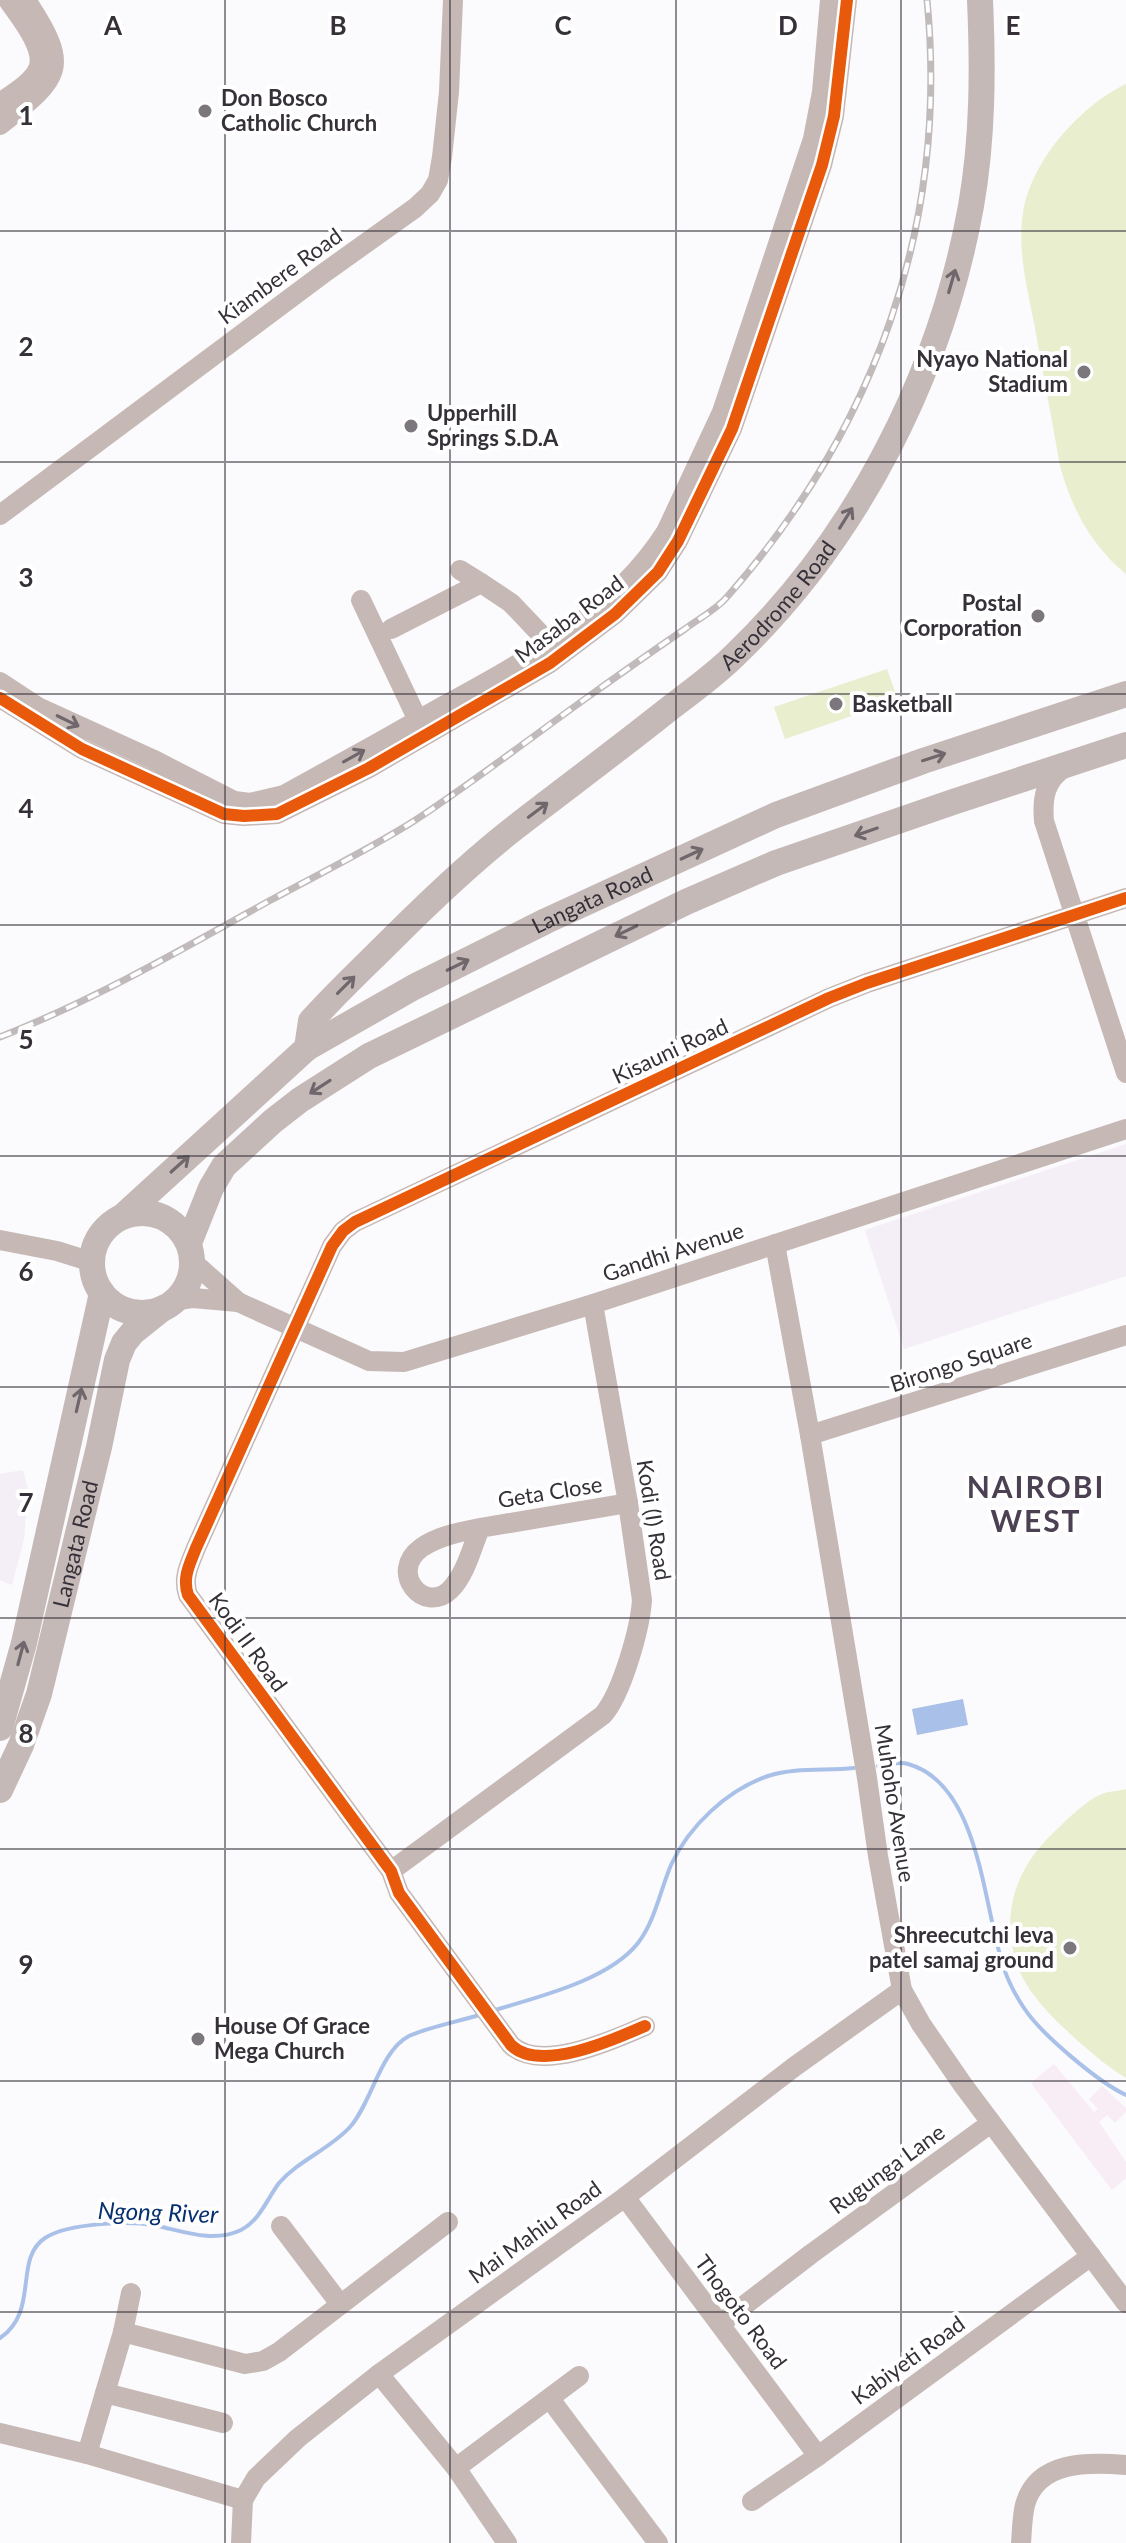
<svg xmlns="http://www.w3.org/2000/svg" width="1126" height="2543" viewBox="0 0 1126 2543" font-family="Lato,sans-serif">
<rect width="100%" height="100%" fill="#fbfafc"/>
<!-- built -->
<g fill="#f4eef7">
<path d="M 1126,1144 L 1126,1276 L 904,1349 L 865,1230 Z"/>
<path d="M 23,1470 L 28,1489 L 24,1539 L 12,1585 L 0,1580 L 0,1474 Z"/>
</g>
<!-- education -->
<path fill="#f8edf4" d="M 1054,2064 L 1094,2112 L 1098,2109 L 1089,2099 L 1102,2086 L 1126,2108 L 1126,2112 L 1115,2123 L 1107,2115 L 1099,2122 L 1126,2162 L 1126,2178 L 1112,2190 L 1031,2083 Z"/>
<!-- green -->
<g fill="#e9eecf">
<path d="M 1126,84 L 1126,574 C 1091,545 1072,509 1060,466 C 1052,420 1043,374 1035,328 C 1028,291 1017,251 1023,213 C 1031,161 1080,106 1126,84 Z"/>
<path d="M 887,669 L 898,700 L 785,739 L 774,707 Z"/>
<path d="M 1126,1789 L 1126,2078 C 1109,2068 1093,2054 1078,2041 C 1055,2020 1028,1995 1017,1965 C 1000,1913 1016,1868 1054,1832 C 1068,1819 1085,1801 1102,1794 C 1109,1791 1119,1791 1126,1789 Z"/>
</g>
<!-- water -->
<path fill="#a9c1e8" d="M 963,1699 L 968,1725 L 917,1735 L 912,1709 Z"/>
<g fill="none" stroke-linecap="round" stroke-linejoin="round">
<!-- stream -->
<g stroke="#a9c1e8" stroke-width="4">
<path d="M 878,1766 C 887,1765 899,1761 908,1764 C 980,1784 983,1906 1003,1965 C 1007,1979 1016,1996 1024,2008 C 1041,2034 1098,2082 1126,2095"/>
<path d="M 495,2010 C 538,1997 609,1980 638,1943 C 655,1921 660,1891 671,1865 C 689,1826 727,1790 768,1776 C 795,1767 825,1771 854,1768"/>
<path d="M 0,2338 C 40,2311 13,2259 45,2238 C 68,2223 132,2220 158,2226 C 185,2232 214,2243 241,2230 C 260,2220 267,2199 279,2183 C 299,2160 330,2149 350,2127 C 372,2102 380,2051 409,2036 C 426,2028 460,2021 479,2015"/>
</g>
<!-- minor -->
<g stroke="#c5b8b5" stroke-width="20">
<path d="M 0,103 C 12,94 32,83 38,69 C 47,49 18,15 8,0"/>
<path d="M 0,125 C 60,77 72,69 26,0"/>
<path d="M 0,515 L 324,273 L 415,208 L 430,194 L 438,180 L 442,157 L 449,92 L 453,0"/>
<path d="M 460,570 L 481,583"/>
<path d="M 361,600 L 423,731"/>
<path d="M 391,629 L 481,583 L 511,603 L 549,643"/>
<path d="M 0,682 L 38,707 L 152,759 L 234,801 L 250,803 L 284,795 C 335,767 387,738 438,709 C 522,663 613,615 666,532 L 722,412 L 813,139 L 822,92 L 830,0"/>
<path d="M 0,698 L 82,749 L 224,814 L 244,816 L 277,814 L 369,768 L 550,663 L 615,614 L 658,572 L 678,541 L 732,429 L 822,165 L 834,116 L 847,0"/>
<path d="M 1065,767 C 1045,780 1042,798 1044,821 L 1126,1073"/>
<path d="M 0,1240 L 57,1251 L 92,1262"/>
<path d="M 775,1244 L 810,1435 L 867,1778 L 878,1856 L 902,1990 L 921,2024 L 963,2085 L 1126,2303"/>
<path d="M 193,1262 L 238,1302"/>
<path d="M 175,1301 L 193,1298 L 238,1302 L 369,1361 L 404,1362 L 593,1304 L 1126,1129"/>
<path d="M 810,1435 L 1126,1335"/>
<path d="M 480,1528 C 472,1547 466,1574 450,1590 C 424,1615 388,1572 421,1548 C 438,1536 460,1532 480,1528 L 628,1503"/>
<path d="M 391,1871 L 603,1715 C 622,1693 640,1629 642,1600 L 628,1503 L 593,1304"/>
<path d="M 645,2026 C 613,2040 540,2073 511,2045 L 399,1893 L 391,1871 L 188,1595 C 182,1577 190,1564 196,1548 L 332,1246 L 343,1231 L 355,1222 L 829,998 L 867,983 L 1126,898"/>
<path d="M 625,2197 L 818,2456"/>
<path d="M 281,2226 L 340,2304"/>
<path d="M 720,2324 L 811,2254 L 991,2123"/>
<path d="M 123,2332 L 245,2364 L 263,2361 L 279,2352 L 448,2222"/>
<path d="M 379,2374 L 456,2468 L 507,2543"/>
<path d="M 105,2393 L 223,2423"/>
<path d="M 550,2399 L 658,2543"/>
<path d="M 0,2433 L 87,2454 L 243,2500"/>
<path d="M 87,2454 L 123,2332 L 131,2293"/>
<path d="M 456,2468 L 579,2376"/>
<path d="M 752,2501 L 818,2456 L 1091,2256"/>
<path d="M 241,2543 L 243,2500 L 256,2478 L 298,2438 L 379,2374 L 625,2197 L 794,2067 L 902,1990"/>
<path d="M 1021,2543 C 1022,2531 1022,2517 1025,2505 C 1037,2460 1089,2462 1126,2465"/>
</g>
<!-- major -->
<g stroke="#c5b9b8" stroke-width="26">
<path id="s1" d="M 307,1048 L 311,1021 C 337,992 365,966 393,938 C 432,899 473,860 517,826 C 566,788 616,751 665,712 C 688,694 714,676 735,655 C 858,537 941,373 971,206 C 983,138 983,68 980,0"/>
<circle cx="142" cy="1263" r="50"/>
<path id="s2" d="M 122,1217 L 307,1048 L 414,987 L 546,921 L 776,815 L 923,761 L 1126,694"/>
<path d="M 189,1243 L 211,1188 L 224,1166 L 273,1121 L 300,1100 L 369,1056 L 686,902 L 776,863 L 953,802 L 1126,745"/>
<path d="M 0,1728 L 24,1643 L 102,1293"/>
<path id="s3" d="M 0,1790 L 21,1745 L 39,1694 L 99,1447 L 117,1360 L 124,1343 L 133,1332 L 163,1308"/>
</g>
<!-- rail casing -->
<g stroke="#c1babb" stroke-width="7">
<path id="rail" d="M 0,1037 C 94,1000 181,950 269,901 C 317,875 368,850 414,821 C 475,781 533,736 592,694 C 623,672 654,650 685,629 C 698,619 716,610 727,597 C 875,429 949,224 927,0"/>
</g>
<!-- rail -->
<use href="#rail" stroke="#fff" stroke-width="4" stroke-dasharray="12" stroke-linecap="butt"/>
<!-- cycleway casing -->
<g stroke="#fff" stroke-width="17">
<g id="cycleway">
<path d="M 0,698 L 82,749 L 224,814 L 244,816 L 277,814 L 369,768 L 550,663 L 615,614 L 658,572 L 678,541 L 732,429 L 822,165 L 834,116 L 847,0"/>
<path d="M 645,2026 C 613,2040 540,2073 511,2045 L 399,1893 L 391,1871 L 188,1595 C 182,1577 190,1564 196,1548 L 332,1246 L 343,1231 L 355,1222 L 829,998 L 867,983 L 1126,898"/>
</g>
</g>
<!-- cycleway -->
<use href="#cycleway" stroke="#e8590c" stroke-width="12"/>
</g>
<!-- one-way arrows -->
<defs><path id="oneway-shaft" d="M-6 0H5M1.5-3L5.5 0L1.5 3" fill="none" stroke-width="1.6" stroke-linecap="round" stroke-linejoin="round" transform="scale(2)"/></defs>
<g stroke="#6f676c">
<use href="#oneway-shaft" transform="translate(952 281) rotate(-74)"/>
<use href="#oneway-shaft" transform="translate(846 518) rotate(-58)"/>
<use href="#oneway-shaft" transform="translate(934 757) rotate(-18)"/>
<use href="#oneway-shaft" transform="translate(538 810) rotate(-37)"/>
<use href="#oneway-shaft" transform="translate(866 832) rotate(161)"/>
<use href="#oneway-shaft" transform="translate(692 854) rotate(-25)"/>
<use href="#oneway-shaft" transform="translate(626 931) rotate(154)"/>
<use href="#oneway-shaft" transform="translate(458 965) rotate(-26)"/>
<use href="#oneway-shaft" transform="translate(346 985) rotate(-45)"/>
<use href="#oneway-shaft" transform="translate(320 1087) rotate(147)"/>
<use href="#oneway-shaft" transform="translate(180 1164) rotate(-42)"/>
<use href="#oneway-shaft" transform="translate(79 1400) rotate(-77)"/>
<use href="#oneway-shaft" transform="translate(21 1653) rotate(-75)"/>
</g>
<g stroke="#6f676b">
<use href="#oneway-shaft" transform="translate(68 721) rotate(26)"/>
<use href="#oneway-shaft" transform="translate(354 756) rotate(-29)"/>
</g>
<!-- grid -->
<path fill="none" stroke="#363139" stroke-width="2" stroke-opacity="0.55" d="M 225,0 L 225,2543M 450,0 L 450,2543M 676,0 L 676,2543M 901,0 L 901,2543M 0,231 L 1126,231M 0,462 L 1126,462M 0,694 L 1126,694M 0,925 L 1126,925M 0,1156 L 1126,1156M 0,1387 L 1126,1387M 0,1618 L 1126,1618M 0,1849 L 1126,1849M 0,2081 L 1126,2081M 0,2312 L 1126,2312"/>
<!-- markers -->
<g fill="#7b777d" stroke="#fff" stroke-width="3">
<circle cx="205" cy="111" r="8"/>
<circle cx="1084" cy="372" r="8"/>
<circle cx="411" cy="426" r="8"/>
<circle cx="1038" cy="616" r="8"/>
<circle cx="836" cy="704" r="8"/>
<circle cx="1070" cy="1948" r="8"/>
<circle cx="198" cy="2039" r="8"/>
</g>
<g text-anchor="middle" stroke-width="8" stroke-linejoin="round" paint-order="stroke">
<!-- poi labels -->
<g font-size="22" font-weight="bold" fill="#363139" stroke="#fff" text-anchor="start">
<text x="221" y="106">Don Bosco<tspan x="221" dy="25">Catholic Church</tspan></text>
<text x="1068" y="367" text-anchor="end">Nyayo National<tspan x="1068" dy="25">Stadium</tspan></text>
<text x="427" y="421">Upperhill<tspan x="427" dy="25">Springs S.D.A</tspan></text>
<text x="1022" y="611" text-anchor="end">Postal<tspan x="1022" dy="25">Corporation</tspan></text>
<text x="852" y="712">Basketball</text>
<text x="1054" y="1943" text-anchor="end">Shreecutchi leva<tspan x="1054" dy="25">patel samaj ground</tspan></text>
<text x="214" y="2034">House Of Grace<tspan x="214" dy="25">Mega Church</tspan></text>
</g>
<!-- street labels -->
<g font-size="22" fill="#363139" stroke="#fff">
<text transform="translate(280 276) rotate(-36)" y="8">Kiambere Road</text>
<text dy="8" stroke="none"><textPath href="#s1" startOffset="654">Aerodrome Road</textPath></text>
<text transform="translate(569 619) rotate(-37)" y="8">Masaba Road</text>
<text dy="8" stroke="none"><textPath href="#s2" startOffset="572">Langata Road</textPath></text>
<text transform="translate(670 1051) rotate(-25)" y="8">Kisauni Road</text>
<text transform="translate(673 1252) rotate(-18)" y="8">Gandhi Avenue</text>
<text transform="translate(961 1362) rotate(-18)" y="8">Birongo Square</text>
<text transform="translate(550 1492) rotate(-9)" y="8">Geta Close</text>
<text transform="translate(654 1520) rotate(81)" y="8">Kodi (I) Road</text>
<text dy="8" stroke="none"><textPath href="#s3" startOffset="258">Langata Road</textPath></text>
<text transform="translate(248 1642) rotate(54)" y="8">Kodi II Road</text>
<text transform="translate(895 1803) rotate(81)" y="8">Muhoho Avenue</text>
<text transform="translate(887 2169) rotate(-36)" y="8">Rugunga Lane</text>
<text transform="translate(535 2232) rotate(-36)" y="8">Mai Mahiu Road</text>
<text transform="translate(741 2312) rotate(53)" y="8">Thogoto Road</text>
<text transform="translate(908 2360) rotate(-36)" y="8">Kabiyeti Road</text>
</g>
<!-- water labels -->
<g font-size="24" font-style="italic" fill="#063070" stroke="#fff">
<text transform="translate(158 2213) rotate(2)" y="8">Ngong River</text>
</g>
<!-- district labels -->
<g font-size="30" font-weight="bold" letter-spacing="2" fill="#4c4152" stroke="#fff">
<text x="1036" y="1498">NAIROBI<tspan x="1036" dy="34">WEST</tspan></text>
</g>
</g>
<g font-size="26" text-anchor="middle" font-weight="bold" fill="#363139" stroke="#fff" stroke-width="8" stroke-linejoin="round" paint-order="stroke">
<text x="113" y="35">A</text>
<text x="338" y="35">B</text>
<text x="563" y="35">C</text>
<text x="788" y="35">D</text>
<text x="1013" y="35">E</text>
<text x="26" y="125">1</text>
<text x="26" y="356">2</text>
<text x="26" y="587">3</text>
<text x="26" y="818">4</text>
<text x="26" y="1049">5</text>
<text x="26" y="1281">6</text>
<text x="26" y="1512">7</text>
<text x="26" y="1743">8</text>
<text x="26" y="1974">9</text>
</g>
</svg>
